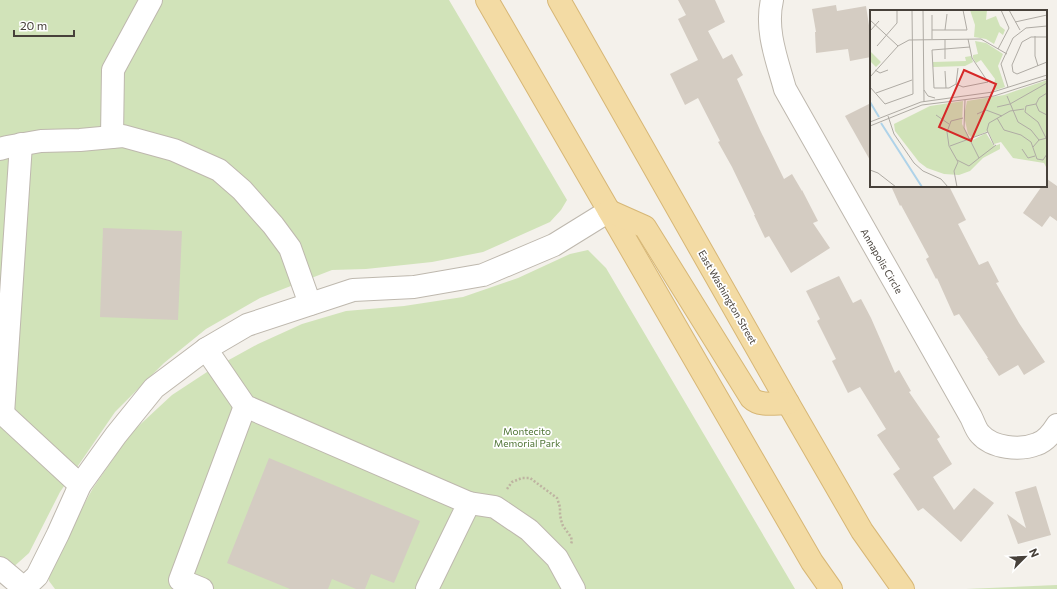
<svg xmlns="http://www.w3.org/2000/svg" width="1057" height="589" viewBox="0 0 1057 589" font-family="Commissioner,sans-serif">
<rect width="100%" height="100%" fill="#f4f1eb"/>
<!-- green -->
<g fill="#d1e3b9">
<path d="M 0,0 L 449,0 L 567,200 L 561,210 L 550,222 L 483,252 L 432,262 L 366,269 L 332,270 L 260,298 L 206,329 L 164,363 L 115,412 L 60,492 L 29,553 L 0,579 Z"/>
<path d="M 588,250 L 606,268 L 795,589 L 55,589 L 49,581 L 48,570 L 93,488 L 131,433 L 172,395 L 207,372 L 258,344 L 302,324 L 346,311 L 404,306 L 463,297 L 518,278 L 570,254 Z"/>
<path d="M 1057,585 L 1057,589 L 966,589 Z"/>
</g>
<!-- building -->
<g fill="#d4ccc2">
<path d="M 678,0 L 715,0 L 725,22 L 708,31 L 723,59 L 732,54 L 743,75 L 737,79 L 760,130 L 784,179 L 792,174 L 802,191 L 802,190 L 818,221 L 813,223 L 830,248 L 791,273 L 769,236 L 765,238 L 754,215 L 755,215 L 732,167 L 718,142 L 720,141 L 698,98 L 685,105 L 670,74 L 698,60 L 678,19 L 686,15 Z"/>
<path d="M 836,5 L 837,11 L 866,6 L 870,32 L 871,32 L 871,57 L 850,61 L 848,49 L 816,53 L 815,32 L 816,32 L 812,9 Z"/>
<path d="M 871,103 L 871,162 L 845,116 Z"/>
<path d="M 1047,179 L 1057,186 L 1057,221 L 1050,216 L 1042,227 L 1023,213 L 1042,186 L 1046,186 Z"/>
<path d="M 891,186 L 949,186 L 966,220 L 958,224 L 979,265 L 988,261 L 999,282 L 996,283 L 1019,323 L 1045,362 L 1024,375 L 1018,365 L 999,376 L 987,358 L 988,358 L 959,314 L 954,316 L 937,278 L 936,279 L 926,259 L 929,257 L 901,205 L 900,206 Z"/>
<path d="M 103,228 L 182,231 L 178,320 L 100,317 Z"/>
<path d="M 839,276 L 853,303 L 861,299 L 871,318 L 895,373 L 899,370 L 911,391 L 909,392 L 940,437 L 937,439 L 952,464 L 933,477 L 954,510 L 974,488 L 994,503 L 961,542 L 923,508 L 918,511 L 893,474 L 900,469 L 877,435 L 886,429 L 860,387 L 848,393 L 832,361 L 836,359 L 817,321 L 820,319 L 806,291 Z"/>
<path d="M 269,458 L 420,521 L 394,583 L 371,574 L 365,589 L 356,589 L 332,579 L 328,589 L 290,589 L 227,563 Z"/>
<path d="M 1036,486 L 1051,535 L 1018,544 L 1007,514 L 1026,528 L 1015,492 Z"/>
</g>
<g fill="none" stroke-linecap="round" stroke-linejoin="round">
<!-- minor casing -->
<g stroke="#beb8ae" stroke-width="24">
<g id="minor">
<path d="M 772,0 C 765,30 777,60 785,89 L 971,417 C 974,423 976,430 980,434 C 992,448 1020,451 1037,444 C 1046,441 1052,433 1057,425"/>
<path d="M 112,137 L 113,70 L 151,0"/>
<path d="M 0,149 L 7,147 L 41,141 L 80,140 L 123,136 L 174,150 L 219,170 L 242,190 L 273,225 L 290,248 L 310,304"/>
<path d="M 206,349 L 245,406 L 469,503 L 427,589"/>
<path d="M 0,411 L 80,485"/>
<path d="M 3,414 L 21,144"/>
<path d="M 469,503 L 495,507 L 529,530 L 557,558 L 574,589"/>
<path d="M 0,568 L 25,589"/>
<path d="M 23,589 L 37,576 L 58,534 L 80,485 L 116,435 L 154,388 L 206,349 L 247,325 L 353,290 L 414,287 L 483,275 L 554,245 L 609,211"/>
<path d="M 202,589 L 180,580 L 245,406"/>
</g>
</g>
<!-- major casing -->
<g stroke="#d7b776" stroke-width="24">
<g id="major">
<path d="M 487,0 L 812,562 L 831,589"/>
<path d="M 559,0 L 788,403 L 862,531 L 903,589"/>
<path d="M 609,211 L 645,227 L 751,398 C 760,407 776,403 788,403"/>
</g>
</g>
<!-- path -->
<path stroke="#beb3a1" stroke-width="2.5" stroke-dasharray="2 2" stroke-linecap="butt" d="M 507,489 L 512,482 L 522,478 L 530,478 L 557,498 L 560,507 L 560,514 L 561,520 L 563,526 L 571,537 L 572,541 L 571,544"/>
<!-- minor -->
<use href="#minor" stroke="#fff" stroke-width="22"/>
<!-- major -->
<use href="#major" stroke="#f3dba4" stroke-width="22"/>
</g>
<g text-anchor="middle" stroke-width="3.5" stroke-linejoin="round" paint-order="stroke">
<!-- street labels -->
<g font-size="10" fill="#47413a" stroke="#fff">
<text transform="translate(882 261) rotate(60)" y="4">Annapolis Circle</text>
<text transform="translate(728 297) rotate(60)" y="4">East Washington Street</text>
</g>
<!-- park labels -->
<g font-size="10" fill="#4d7333" stroke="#fff">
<text x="527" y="435">Montecito<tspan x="527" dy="12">Memorial Park</tspan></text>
</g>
</g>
<!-- overview -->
<g transform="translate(870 10)">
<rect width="177" height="177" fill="#f4f1eb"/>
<path d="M 100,0 L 117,0 L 116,10 L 126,6 L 130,16 L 135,20 L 133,25 L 129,22 L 124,34 L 116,29 L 104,27 L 105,15 ZM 105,31 L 116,33 L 133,44 L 128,56 L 135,77 L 123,81 L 125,69 L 111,50 L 106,53 L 103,48 L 103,45 L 108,44 ZM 0,41 L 11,52 L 6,57 L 0,51 ZM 101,46 L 103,52 L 95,56 L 63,57 L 63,52 L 96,51 L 95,47 ZM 177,70 L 177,159 L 174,153 L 143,148 L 131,132 L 124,134 L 118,121 L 102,128 L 98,124 L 94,106 L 97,91 L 134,85 ZM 93,91 L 92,114 L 101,131 L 116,123 L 124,136 L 130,134 L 130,139 L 113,148 L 100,161 L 89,165 L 74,164 L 57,158 L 49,152 L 25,121 L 24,114 L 60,96 Z" fill="#d1e3b9"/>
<path fill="none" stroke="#afd3e9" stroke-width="2" d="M 0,92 L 9,107M 11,113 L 52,177"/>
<path fill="none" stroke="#afaba4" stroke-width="1" d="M 53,0 L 54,92M 139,0 L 150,20M 62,5 L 62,29M 0,10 L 28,36M 145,12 L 177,5M 62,20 L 97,20 L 93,0M 75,20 L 77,4M 0,21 L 9,11M 165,26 L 165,46 L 168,56M 177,27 L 161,27 L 152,32 L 142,55 L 143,62 L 147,64 L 177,52M 75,30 L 75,49M 7,36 L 27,13 L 27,0M 128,39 L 139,18 L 131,0M 5,60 L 10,63 L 18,60M 75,61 L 76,78M 0,67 L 28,36 L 39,30 L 111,29 L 137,44M 86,74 L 79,78 L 64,78 L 62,40 L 100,37M 86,74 L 93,77 L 118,72 L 102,48 L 98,29M 86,74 L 88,58M 0,77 L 15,94 L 43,84 L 42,0M 138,77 L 131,54 L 143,28 L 156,18 L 177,16M 54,80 L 58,86 L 65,88M 6,83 L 42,70M 177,83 L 169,88 L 166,94 L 169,101 L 177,105M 137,86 L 148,112 L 161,120 L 169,130M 166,94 L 156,96 L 155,102 L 168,112 L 176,128M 127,97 L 140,94 L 177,73M 107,104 L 116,100 L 132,106M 66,105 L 79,114M 18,106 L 24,124 L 44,153 L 53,161 L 71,169 L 78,177M 127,108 L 134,120 L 151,125 L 161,132 L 167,149 L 173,150 L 177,144M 0,112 L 51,92 L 123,82 L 177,65M 0,116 L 52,95 L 124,86 L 177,69M 124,135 L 117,120 L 119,113 L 140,101 L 154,99M 80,136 L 118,122M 163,137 L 169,130 L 177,128M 152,139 L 158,148 L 165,146M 109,148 L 126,135M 87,150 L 99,156 L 109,148 L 94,118 L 95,90M 0,160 L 8,163 L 26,177M 87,177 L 84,161 L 88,152 L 79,136 L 77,122 L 81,111 L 93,108"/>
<path fill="#d62828" fill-opacity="0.15" stroke="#d62828" stroke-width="2" d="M 94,60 L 126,74 L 101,131 L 69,117 Z"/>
<rect width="177" height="177" fill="none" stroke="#47413a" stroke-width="2"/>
</g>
<!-- north arrow -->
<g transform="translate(1025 557) rotate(66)" stroke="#ffffff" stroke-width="3" paint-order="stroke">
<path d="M0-3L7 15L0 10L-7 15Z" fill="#47413a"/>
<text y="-6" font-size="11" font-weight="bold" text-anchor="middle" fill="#47413a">N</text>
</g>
<!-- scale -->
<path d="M14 30v6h60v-6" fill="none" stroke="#47413a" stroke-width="2"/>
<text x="20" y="30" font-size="12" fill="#47413a" stroke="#ffffff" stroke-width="3" paint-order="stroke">20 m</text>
</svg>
